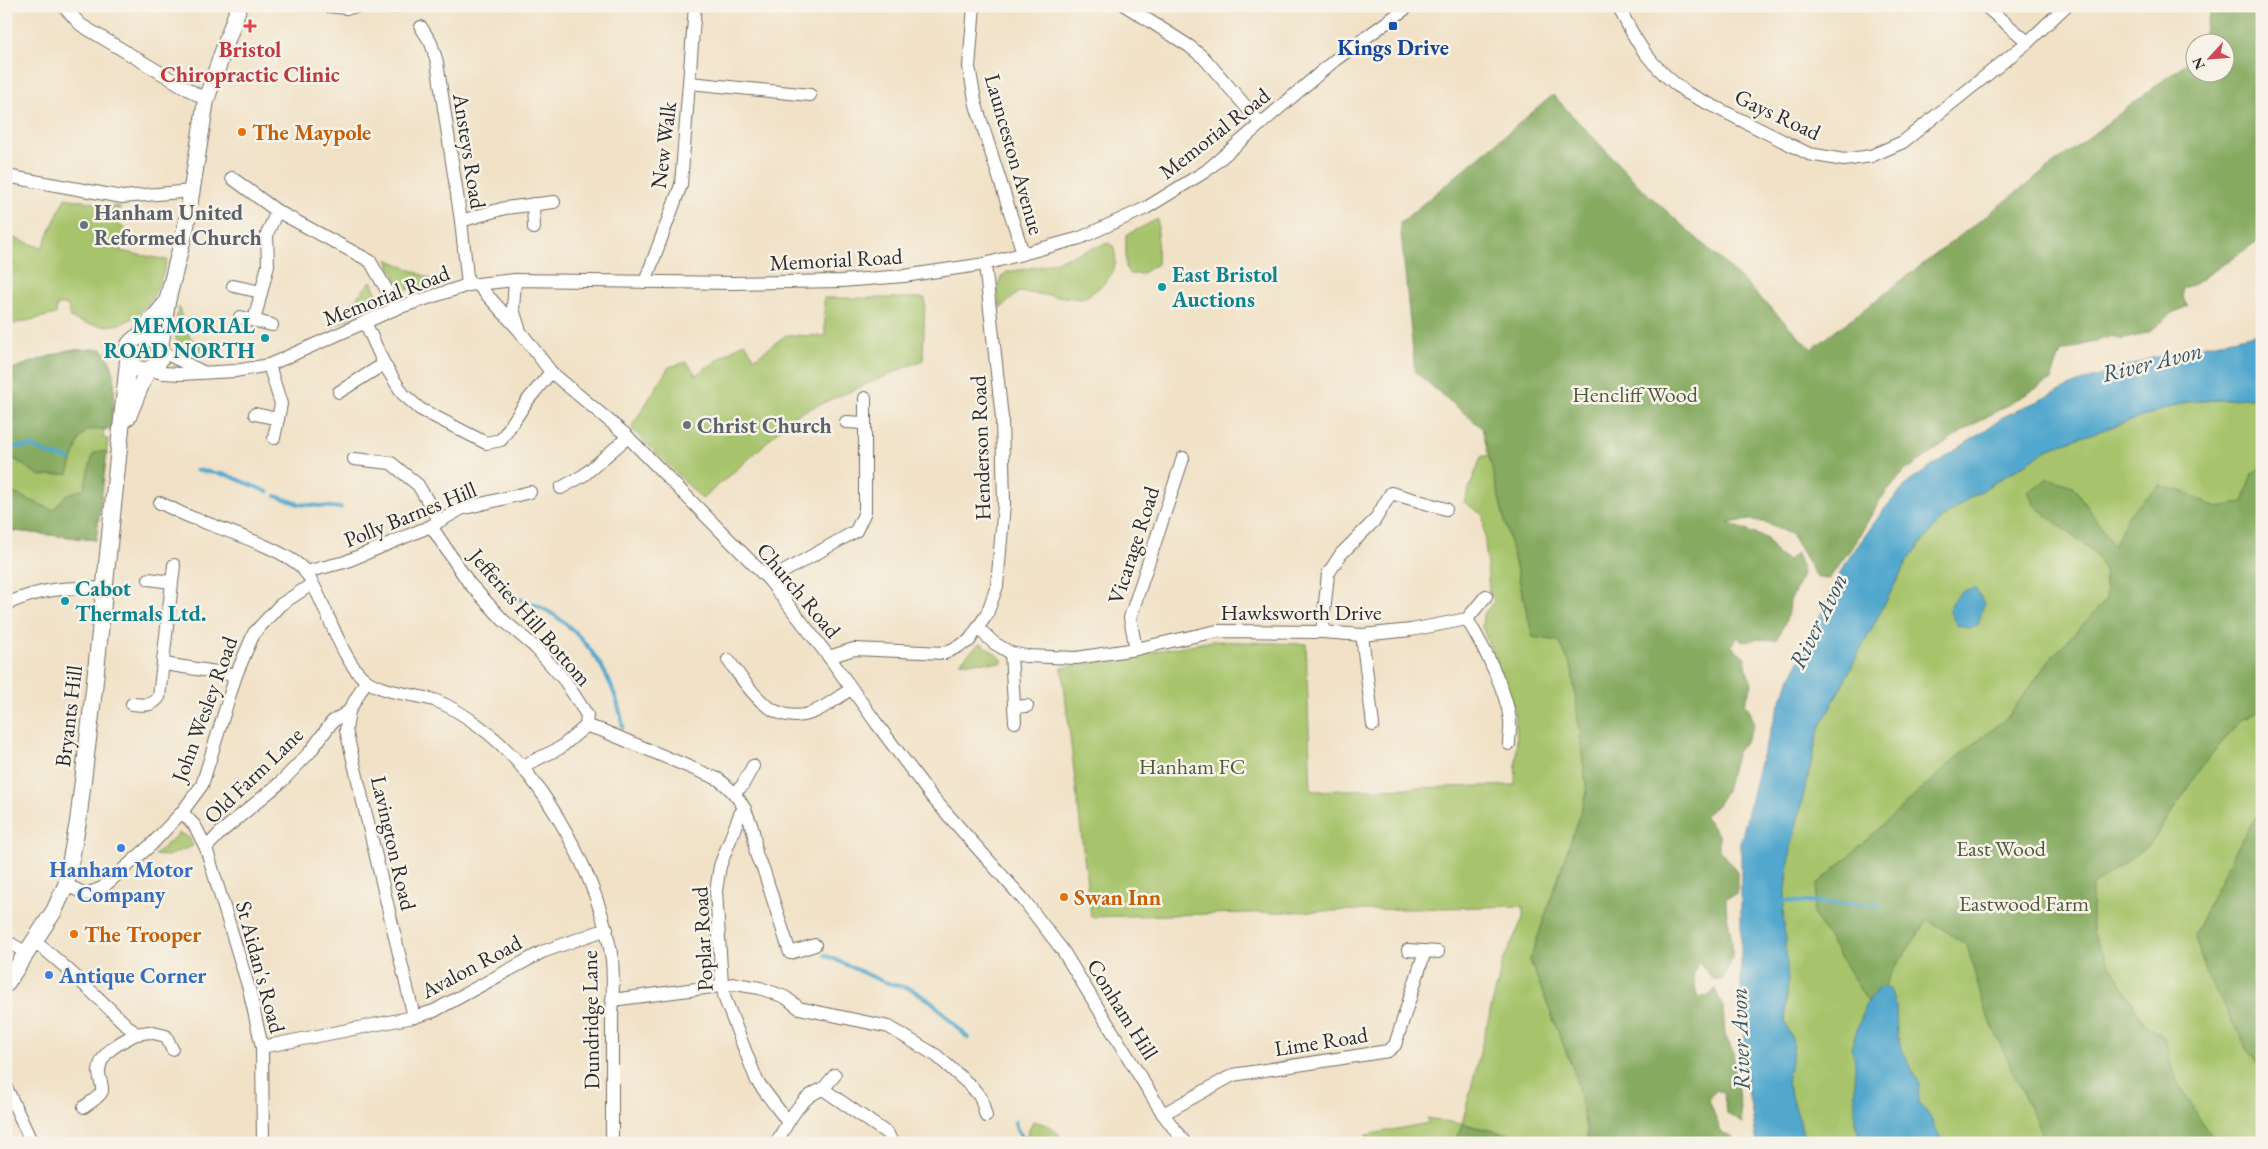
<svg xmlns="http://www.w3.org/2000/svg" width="2268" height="1149" viewBox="0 0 2268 1149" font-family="'EB Garamond',serif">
<rect width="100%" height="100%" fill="#f7f3e8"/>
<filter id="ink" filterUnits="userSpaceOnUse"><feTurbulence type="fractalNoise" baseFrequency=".02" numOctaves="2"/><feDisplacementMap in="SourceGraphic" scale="10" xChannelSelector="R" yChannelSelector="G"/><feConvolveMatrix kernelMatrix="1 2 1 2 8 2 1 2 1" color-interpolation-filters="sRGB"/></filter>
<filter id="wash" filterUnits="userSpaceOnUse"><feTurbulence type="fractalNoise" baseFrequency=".0096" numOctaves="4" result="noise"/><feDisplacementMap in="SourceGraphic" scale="20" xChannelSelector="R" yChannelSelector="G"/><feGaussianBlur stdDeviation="1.12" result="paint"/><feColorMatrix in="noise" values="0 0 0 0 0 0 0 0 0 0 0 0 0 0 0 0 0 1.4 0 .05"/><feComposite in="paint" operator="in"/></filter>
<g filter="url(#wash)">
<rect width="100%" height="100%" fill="#f1e2c7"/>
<!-- green -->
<g fill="#a7c46c" stroke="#69784c">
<path d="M 65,198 L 120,207 L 118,224 L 125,229 L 120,251 L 167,260 C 153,313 126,340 70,318 L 68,305 L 57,305 L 56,314 L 9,325 L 6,320 L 6,235 L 42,248 Z"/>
<path d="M 1158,219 L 1157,264 L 1141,274 L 1129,274 L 1126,267 L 1126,235 Z"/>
<path d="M 1108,243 L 1113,246 C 1123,273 1102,287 1082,299 L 1019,292 L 1000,309 L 997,287 L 1002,276 L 1007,272 L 1042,266 Z"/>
<path d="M 387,259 L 438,282 L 405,290 L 401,289 Z"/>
<path d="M 371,281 L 378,297 L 377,305 L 371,309 L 332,326 Z"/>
<path d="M 824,298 L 925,298 L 923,360 L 795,415 L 751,457 L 702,499 L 633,430 L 632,426 L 669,367 L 687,362 L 696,375 L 744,342 L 755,358 L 786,335 L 825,336 Z"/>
<path d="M 179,307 C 183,321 186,341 202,345 L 198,358 C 171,353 173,328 179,307 Z"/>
<circle cx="144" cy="353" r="11"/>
<path d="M 102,349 C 121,371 113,402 110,429 L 104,429 L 103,438 L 108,439 L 96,540 L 6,530 L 6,371 L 68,350 Z"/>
<path d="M 2262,397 L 2262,1143 L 1806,1143 L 1787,1083 L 1783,912 L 1791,848 L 1819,729 L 1907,561 L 1940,520 L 1968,499 L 2052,447 L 2186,402 Z"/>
<path d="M 1489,455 L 1533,637 L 1559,641 L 1572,669 L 1587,793 L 1530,960 L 1576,1077 L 1589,1143 L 1528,1143 L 1516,1136 L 1463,1124 L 1456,1143 L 1365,1143 L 1366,1135 L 1428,1123 L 1427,1118 L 1462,1124 L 1503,961 L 1523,918 L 1523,906 L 1091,917 L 1062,668 L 1212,641 L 1306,644 L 1311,791 L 1515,785 L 1517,732 L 1513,705 L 1482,627 L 1483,615 L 1494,601 L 1489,592 L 1483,515 L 1464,502 L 1481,457 Z"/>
<path d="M 979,644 L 982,644 L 1002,659 L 1002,663 L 960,662 Z"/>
<path d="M 179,833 L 189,837 L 193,846 L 167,856 L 155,855 Z"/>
<path d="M 1033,1121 L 1048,1125 L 1068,1143 L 1023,1143 Z"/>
</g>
<!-- forest -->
<g fill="#85aa60" stroke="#586a46">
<path d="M 2213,6 L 2262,6 L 2262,238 L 2193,285 L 2183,288 L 2182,296 L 2188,306 L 2173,313 L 2149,332 L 2122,340 L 2112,336 L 2061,352 L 2051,380 L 1969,427 L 1905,471 L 1880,500 L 1857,540 L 1829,579 L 1816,576 L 1792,535 L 1768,523 L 1750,520 L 1728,523 L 1766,538 L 1778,555 L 1788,560 L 1797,553 L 1803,570 L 1797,587 L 1790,601 L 1786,621 L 1776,640 L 1757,639 L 1744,641 L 1738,637 L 1731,646 L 1745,657 L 1747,671 L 1752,684 L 1745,703 L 1750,711 L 1754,724 L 1749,737 L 1737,752 L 1726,791 L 1717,805 L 1704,816 L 1719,835 L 1719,850 L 1737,871 L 1737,894 L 1726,898 C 1725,918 1734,937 1732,957 C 1731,964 1725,972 1723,979 L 1715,981 L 1698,961 L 1693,977 L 1697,996 L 1708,997 L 1715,989 L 1723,1007 L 1725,1035 L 1733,1052 L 1742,1123 L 1726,1113 L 1724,1093 L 1716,1090 L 1709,1100 L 1722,1134 L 1731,1136 L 1735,1143 L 1589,1143 L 1576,1077 L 1530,960 L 1587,793 L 1572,669 L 1559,641 L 1533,637 L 1482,428 L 1415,372 L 1400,223 L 1553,95 L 1640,187 L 1734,272 L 1812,349 L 2195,56 L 2196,72 L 2226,72 L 2226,42 L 2200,42 Z"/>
<path d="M 102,349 C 121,371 113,402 110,429 L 87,430 L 79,440 L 68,474 L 40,476 L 16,460 L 6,457 L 6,371 L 68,350 Z"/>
<path d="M 100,451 L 107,452 L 96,540 L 6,530 L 6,490 L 53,510 L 66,495 L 84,489 L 93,454 Z"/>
<path d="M 2262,466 L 2262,710 L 2241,720 L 2202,766 L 2152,842 L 2092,887 L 2092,933 L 2144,1023 L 2165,1038 L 2173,1073 L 2214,1143 L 2046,1143 L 1985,1011 L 1967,945 L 1928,920 L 1890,975 L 1874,1012 L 1813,913 L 1818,884 L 1957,757 L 2007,718 L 2050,659 L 2106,600 L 2104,570 L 2096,554 L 2035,506 L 2028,492 L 2048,478 L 2073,486 L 2114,546 L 2128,515 L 2160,485 L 2187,493 L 2215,507 L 2243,503 L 2251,475 Z"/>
<path d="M 2262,808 L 2262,1068 L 2245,1045 L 2207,975 L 2194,935 L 2237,846 Z"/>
<path d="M 1462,1124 L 1516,1136 L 1528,1143 L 1456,1143 Z"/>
</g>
<!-- water -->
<g fill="#51a7cd" stroke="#3e697c">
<path d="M 2262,332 L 2262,397 L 2186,402 L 2052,447 L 1968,499 L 1940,520 L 1907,561 L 1819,729 L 1791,848 L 1783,912 L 1788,981 L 1785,1021 L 1794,1045 L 1787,1083 L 1806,1143 L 1757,1143 L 1747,1084 L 1741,982 L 1741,841 L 1760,762 L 1781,699 L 1844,565 L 1885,508 L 1909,482 L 2007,415 L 2075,384 L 2152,358 Z"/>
<path d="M 1975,588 L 1984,603 L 1978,625 L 1969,628 L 1956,624 L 1949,610 C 1954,598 1960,589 1975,588 Z"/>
<path d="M 1879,987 L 1890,989 L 1896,1007 L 1897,1035 L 1901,1047 L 1919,1083 L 1918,1102 L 1929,1115 L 1943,1143 L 1863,1143 L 1855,1124 L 1855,1061 L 1851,1048 L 1865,1006 Z"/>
</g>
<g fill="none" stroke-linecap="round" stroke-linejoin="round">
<!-- stream -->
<g stroke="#51a7cd" stroke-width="4">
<path d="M 6,445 L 16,447 L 31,446 L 51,455 L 70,459"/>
<path d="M 196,470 L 227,475 L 268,492"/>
<path d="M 276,496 L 299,504 L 341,508"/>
<path d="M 516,598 C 574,613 614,670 623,727"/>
<path d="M 1781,901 L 1879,905"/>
<path d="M 825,955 L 884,982 L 911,989 L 932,1002 L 968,1038"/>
<path d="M 1015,1122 L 1017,1130 L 1027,1143"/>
</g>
</g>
</g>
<g filter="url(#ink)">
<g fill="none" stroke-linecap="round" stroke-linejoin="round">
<!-- minor casing -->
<g stroke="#706b62" stroke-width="14">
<g id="minor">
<path d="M 63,6 L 81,25 L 206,100"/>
<path d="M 327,6 L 347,8 L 359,6"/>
<path d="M 393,6 L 394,7"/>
<path d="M 974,6 L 969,67 L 976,105 L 1023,253"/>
<path d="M 1126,6 L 1189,46 L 1204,58 L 1261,124"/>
<path d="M 1618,6 C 1638,46 1650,66 1687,93 L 1809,154 L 1844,160 L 1871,156 L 1903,142 L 2028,42 L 2066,6"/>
<path d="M 1985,6 L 2028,42"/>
<path d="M 421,27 L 431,43 L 437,62 L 461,221 L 468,285"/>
<path d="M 690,83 L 810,95"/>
<path d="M 6,176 L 122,197 L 192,191"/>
<path d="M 232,178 L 277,211 L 370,261 L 397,308"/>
<path d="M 533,204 L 534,228"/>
<path d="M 461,221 L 505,208 L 554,202"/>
<path d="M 515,280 L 513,309 L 519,328"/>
<path d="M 645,282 L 681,185 L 695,6"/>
<path d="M 478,285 L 519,330 L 551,372 L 625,434 L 769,580 L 829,657 L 877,724 L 932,797 L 1023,899 L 1063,951 L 1163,1114 L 1185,1143"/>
<path d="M 233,286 L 261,292"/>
<path d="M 240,317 L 272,325"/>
<path d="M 254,321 L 268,265 L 267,234 L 277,211"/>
<path d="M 365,322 L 384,364 L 403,394 L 420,409 L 486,443 L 501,440 L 527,401 L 551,372"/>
<path d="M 161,351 L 203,372"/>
<path d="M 269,365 L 281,404 L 274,438"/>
<path d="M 149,370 L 163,373 L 180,374 L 235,371 L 269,365 L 397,308 L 468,285 L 515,280 L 734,283 L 841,281 L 904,276 L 985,264 L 1080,238 L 1146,208 L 1206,171 L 1335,60 L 1409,6"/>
<path d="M 339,392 L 384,364"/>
<path d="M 255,414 L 278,419"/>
<path d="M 846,422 L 865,423"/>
<path d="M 354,459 L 391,463 L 418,485 L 439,520"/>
<path d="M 561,488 L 584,475 L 628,437"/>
<path d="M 160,503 C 170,507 178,512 188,516 C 215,527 289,550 305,571 C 325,598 341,664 367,681 C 385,693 413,694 434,700 C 448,705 467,717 479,726 C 544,774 601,881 612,960 C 614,981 612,1004 612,1025 C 612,1064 612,1103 612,1143"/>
<path d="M 431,526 L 469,583 L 503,620 L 536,648 L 565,681 L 587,715 L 586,726"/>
<path d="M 305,572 L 345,562 L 431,526 L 461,509 L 530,492"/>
<path d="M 149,579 L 171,582"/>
<path d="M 769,580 L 856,531 L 865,512 L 865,398"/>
<path d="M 6,604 C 41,589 67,586 105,589"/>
<path d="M 1467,619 C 1483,646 1506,689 1510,720 C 1511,728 1509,736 1509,744"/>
<path d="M 979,629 L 994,643 L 1011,653 L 1026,656 L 1076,658 L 1136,649 L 1217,631 L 1322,632 L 1362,635 L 1411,630 L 1467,619 L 1486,596"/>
<path d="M 1322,632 L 1328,574 L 1341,554 L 1375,520 L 1391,493 L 1446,509"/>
<path d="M 1362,635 L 1373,725"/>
<path d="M 1136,649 L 1130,618 L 1183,458"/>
<path d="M 1011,653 L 1015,722"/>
<path d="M 829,657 L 854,649 L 945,653 L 969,641 L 987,614 L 997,586 L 1004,504 L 1002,418 L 985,264"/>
<path d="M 728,660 C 748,686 769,725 808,714 C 823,710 838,697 851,689"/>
<path d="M 164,664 L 236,675"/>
<path d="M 366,681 L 349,711 L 346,730 L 414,1017"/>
<path d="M 132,704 C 143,705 152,707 159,697 L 174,565"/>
<path d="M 1014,707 L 1027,706"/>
<path d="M 586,726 L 601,730 L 718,779 C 737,793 746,807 753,831 C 757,847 752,852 763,868 L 790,953 L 815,945"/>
<path d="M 523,766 L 560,748 L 586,726"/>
<path d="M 735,792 L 742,786 L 753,766"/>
<path d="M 745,809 L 740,814 L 720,866 L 716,891 L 722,984 L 725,999 L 757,1081 L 787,1121"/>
<path d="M 182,812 L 195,826 L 206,848 L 249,989 L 262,1047 L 263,1143"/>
<path d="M 206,848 L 221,832 L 281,782 L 310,752 L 332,722 L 349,711"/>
<path d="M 66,885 L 86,894 L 102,888 L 152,844 L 182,812 L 202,785 L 236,675 L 254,633 L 280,605 L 312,584"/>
<path d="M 6,941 L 27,953"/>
<path d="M 34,941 C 71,969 102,1003 136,1034 L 149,1032 L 166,1036 L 172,1049"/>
<path d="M 1408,950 L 1438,952"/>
<path d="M 612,1000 L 735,984 L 760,988 L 785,997 L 799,1008 L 889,1027 L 937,1056 L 972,1087 L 981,1098 L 986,1116"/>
<path d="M 262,1047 L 414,1017 L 434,1011 L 542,952 L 607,929"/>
<path d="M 6,1087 L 32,1143"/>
<path d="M 823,1089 L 835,1075"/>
<path d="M 84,1107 C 89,1103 100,1097 102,1091 C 103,1086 99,1078 99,1072 C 99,1052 121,1042 136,1034"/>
<path d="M 1163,1114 L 1233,1075 L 1388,1051 L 1395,1045 L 1425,951"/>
<path d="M 776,1143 C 788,1123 799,1097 823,1089 L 888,1134 L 892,1143"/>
</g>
</g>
<!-- major casing -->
<g stroke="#706b62" stroke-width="18">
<g id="major">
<circle cx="144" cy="353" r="17"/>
<path d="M 138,337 L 167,302"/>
<path d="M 160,348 L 167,302 L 186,226 L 206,100 L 239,6"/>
<path d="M 128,417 L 147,370"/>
<path d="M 6,984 L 54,911 L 66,885 L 78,822 L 94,690 L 128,361"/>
</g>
</g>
<!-- minor -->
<use href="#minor" stroke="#fff" stroke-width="12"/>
<!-- major -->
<use href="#major" stroke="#fff" stroke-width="16"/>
</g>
</g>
<!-- markers -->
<path fill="#e0444e" stroke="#f7f3e8" stroke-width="2" d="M247.5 18.5h5v5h5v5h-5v5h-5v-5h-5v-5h5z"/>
<rect fill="#1a4fb4" stroke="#f7f3e8" stroke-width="2" x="1388" y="21" width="10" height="10" rx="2.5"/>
<g fill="#e8710a" stroke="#f7f3e8" stroke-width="2">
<circle cx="242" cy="132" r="5"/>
<circle cx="1064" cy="897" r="5"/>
<circle cx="74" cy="934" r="5"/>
</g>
<g fill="#6b7280" stroke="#f7f3e8" stroke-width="2">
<circle cx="84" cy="225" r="5"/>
<circle cx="687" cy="425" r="5"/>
</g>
<g fill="#0f9aa8" stroke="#f7f3e8" stroke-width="2">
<circle cx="1162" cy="287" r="5"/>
<circle cx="265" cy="338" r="5"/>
<circle cx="65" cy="601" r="5"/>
</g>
<g fill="#3f7fe0" stroke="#f7f3e8" stroke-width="2">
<circle cx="121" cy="848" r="5"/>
<circle cx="49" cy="975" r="5"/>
</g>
<g text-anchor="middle" stroke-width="5" stroke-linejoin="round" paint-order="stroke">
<!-- transit labels -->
<g font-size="22" font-weight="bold" fill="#164399" stroke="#f7f3e8">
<text x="1393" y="55">Kings Drive</text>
</g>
<!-- health labels -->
<g font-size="22" font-weight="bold" fill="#be3a42" stroke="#f7f3e8">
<text x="250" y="57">Bristol<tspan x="250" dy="25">Chiropractic Clinic</tspan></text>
</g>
<!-- street labels -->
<g font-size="22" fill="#2b2b2b" stroke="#f7f3e8">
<text transform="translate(1778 114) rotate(25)" y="8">Gays Road</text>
<text transform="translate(1214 133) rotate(-38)" y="8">Memorial Road</text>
<text transform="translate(663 145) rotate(-83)" y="8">New Walk</text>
<text transform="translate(470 151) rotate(81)" y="8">Ansteys Road</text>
<text transform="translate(1015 154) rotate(74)" y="8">Launceston Avenue</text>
<text transform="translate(836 259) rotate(-3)" y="8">Memorial Road</text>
<text transform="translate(386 295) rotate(-21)" y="8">Memorial Road</text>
<text transform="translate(980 448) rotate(-92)" y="8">Henderson Road</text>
<text transform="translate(410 514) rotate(-22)" y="8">Polly Barnes Hill</text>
<text transform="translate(1133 545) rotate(-72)" y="8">Vicarage Road</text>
<text transform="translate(799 590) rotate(50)" y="8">Church Road</text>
<text x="1301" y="620">Hawksworth Drive</text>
<text transform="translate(531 617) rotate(49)" y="8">Jefferies Hill Bottom</text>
<text transform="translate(204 709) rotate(-70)" y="8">John Wesley Road</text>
<text transform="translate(68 716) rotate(-83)" y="8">Bryants Hill</text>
<text transform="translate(253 775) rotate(-44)" y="8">Old Farm Lane</text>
<text transform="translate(394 843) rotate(77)" y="8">Lavington Road</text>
<text transform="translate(702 939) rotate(-93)" y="8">Poplar Road</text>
<text transform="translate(471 966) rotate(-28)" y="8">Avalon Road</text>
<text transform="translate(261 967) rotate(75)" y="8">St Aidan's Road</text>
<text transform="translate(1123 1009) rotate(58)" y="8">Conham Hill</text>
<text transform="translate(590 1020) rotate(-91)" y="8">Dundridge Lane</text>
<text transform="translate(1321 1041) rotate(-9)" y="8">Lime Road</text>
</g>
<!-- food labels -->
<g font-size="22" font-weight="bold" fill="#c56008" stroke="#f7f3e8" text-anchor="start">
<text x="252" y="140">The Maypole</text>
<text x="1074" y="905">Swan Inn</text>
<text x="84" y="942">The Trooper</text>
</g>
<!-- worship labels -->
<g font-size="22" font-weight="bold" fill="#5b616d" stroke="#f7f3e8" text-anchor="start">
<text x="94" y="220">Hanham United<tspan x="94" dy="25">Reformed Church</tspan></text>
<text x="697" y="433">Christ Church</text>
</g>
<!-- culture labels -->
<g font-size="22" font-weight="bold" fill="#0d838f" stroke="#f7f3e8" text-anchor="start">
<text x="1172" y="282">East Bristol<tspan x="1172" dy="25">Auctions</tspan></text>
<text x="255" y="333" text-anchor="end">MEMORIAL<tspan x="255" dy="25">ROAD NORTH</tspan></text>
<text x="75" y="596">Cabot<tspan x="75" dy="25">Thermals Ltd.</tspan></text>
</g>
<!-- park labels -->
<g font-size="22" fill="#50593e" stroke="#f7f3e8">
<text x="1635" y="402">Hencliff Wood</text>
<text x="1192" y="774">Hanham FC</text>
<text x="2001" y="856">East Wood</text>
<text x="2024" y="911">Eastwood Farm</text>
</g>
<!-- shop labels -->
<g font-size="22" font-weight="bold" fill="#366cbe" stroke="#f7f3e8">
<text x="121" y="877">Hanham Motor<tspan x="121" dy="25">Company</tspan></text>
<text x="59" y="983" text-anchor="start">Antique Corner</text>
</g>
<!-- water labels -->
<g font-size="24" font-style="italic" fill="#385664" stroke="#f7f3e8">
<text transform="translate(2152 362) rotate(-14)" y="8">River Avon</text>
<text transform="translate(1818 621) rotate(-64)" y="8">River Avon</text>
<text transform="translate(1740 1039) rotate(-92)" y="8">River Avon</text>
</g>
</g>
<!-- margin -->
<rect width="2268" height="1149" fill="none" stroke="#f7f3e8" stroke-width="25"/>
<!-- north arrow -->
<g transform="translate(2210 58) rotate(244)"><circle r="24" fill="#f7f3e8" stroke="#a5a39c"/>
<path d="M0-4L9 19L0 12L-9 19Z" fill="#d1495b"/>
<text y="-8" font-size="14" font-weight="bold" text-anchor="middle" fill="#2b2b2b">N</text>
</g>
</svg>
